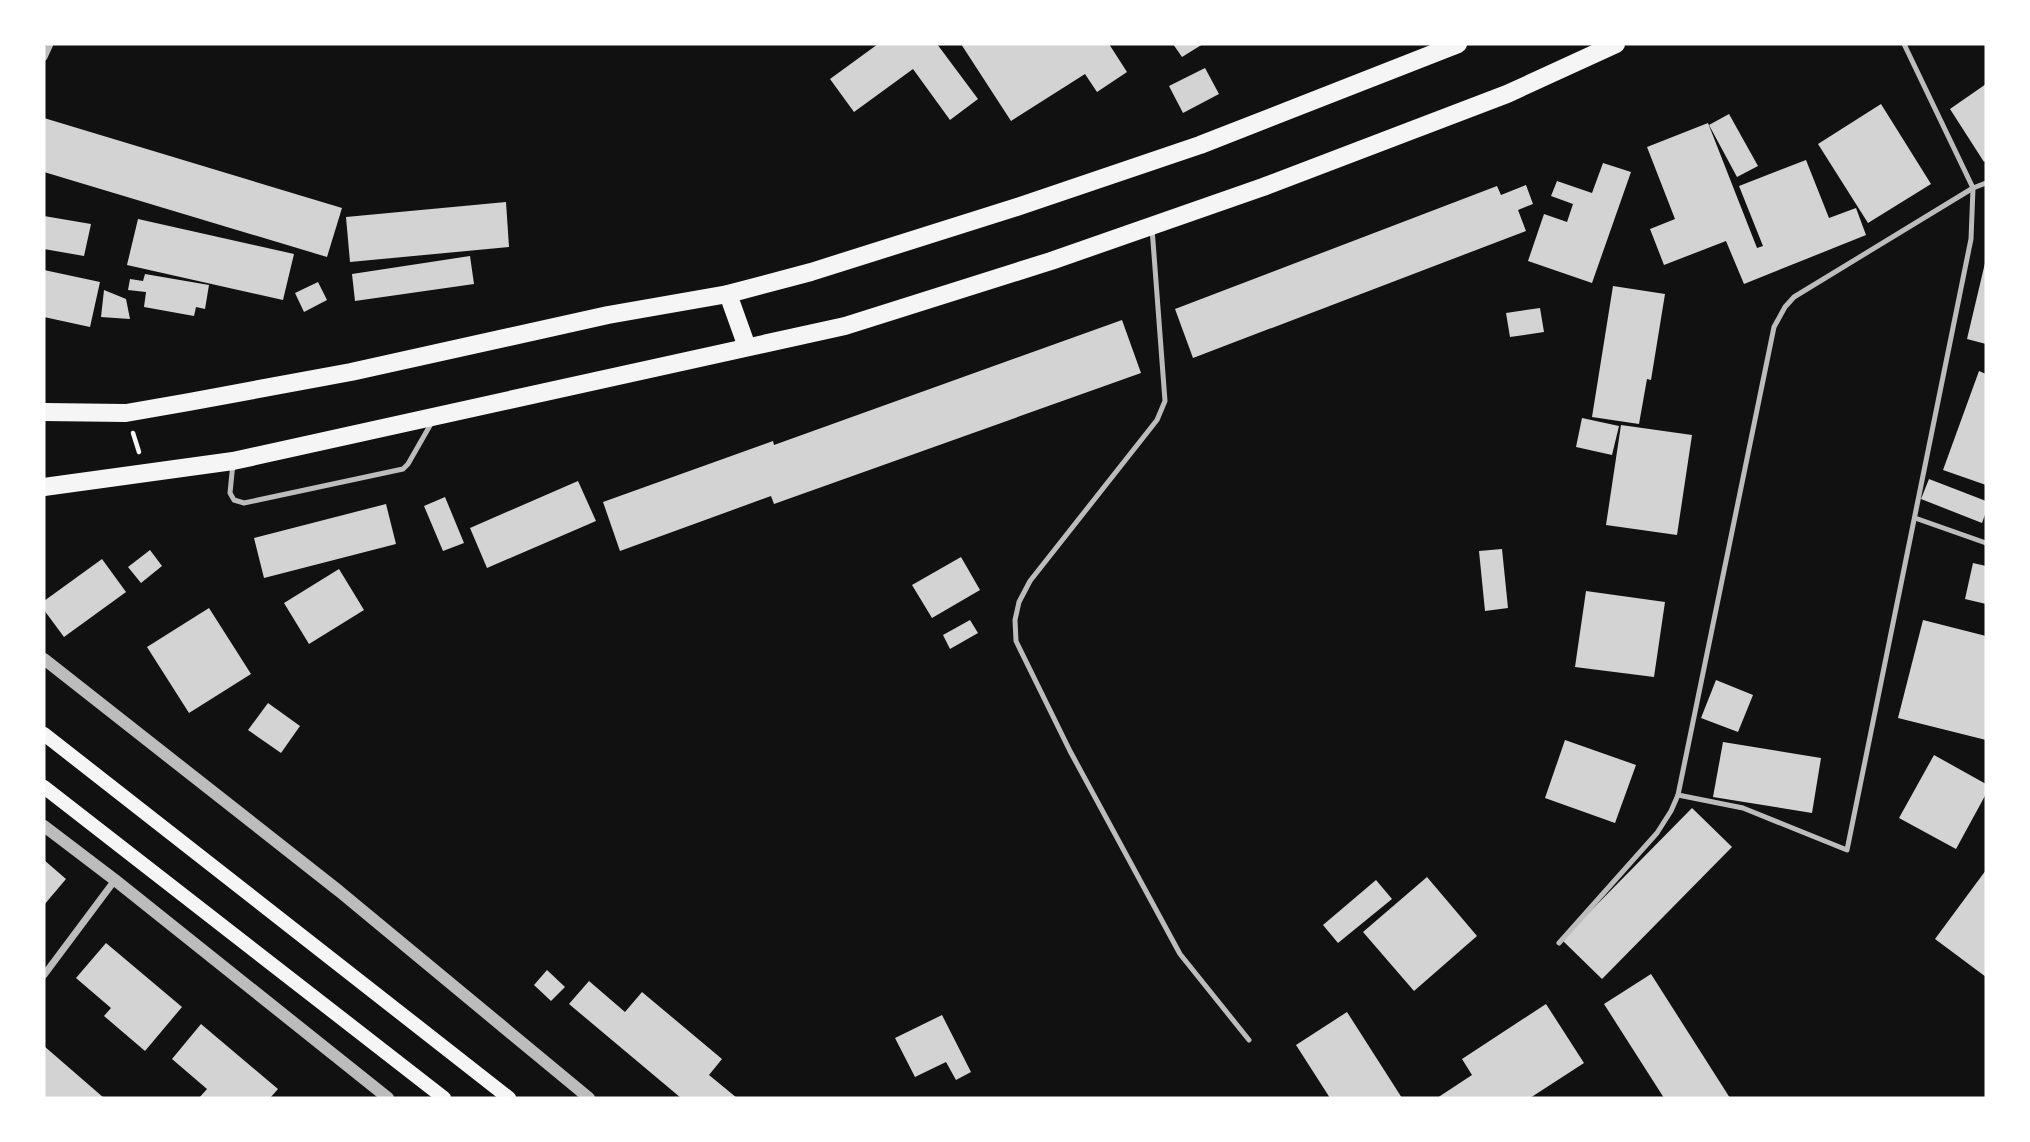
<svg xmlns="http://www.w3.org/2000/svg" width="2030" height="1142" viewBox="0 0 2030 1142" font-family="Poppins,sans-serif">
<rect width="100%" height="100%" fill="#111"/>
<!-- building -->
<g fill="#d3d3d3">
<path d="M 878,44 L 937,44 L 978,99 L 950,120 L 913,69 L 854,112 L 830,79 Z"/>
<path d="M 961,44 L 1109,44 L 1127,72 L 1097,92 L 1085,74 L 1011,121 Z"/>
<path d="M 1173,44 L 1203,44 L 1182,57 Z"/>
<path d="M 1205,68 L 1219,94 L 1183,113 L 1169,86 Z"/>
<path d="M 1986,84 L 1986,160 L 1984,162 L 1950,109 Z"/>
<path d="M 1881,104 L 1931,184 L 1868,223 L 1818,144 Z"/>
<path d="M 1729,114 L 1758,166 L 1737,177 L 1709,125 Z"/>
<path d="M 44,118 L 342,208 L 327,257 L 44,172 Z"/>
<path d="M 1708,123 L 1757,248 L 1763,246 L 1739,186 L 1806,160 L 1829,218 L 1856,208 L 1866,235 L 1744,284 L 1726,241 L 1664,265 L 1650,229 L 1675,219 L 1647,147 Z"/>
<path d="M 1603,163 L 1631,172 L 1592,283 L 1528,261 L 1544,214 L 1567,222 L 1573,204 L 1551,196 L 1557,181 L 1592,193 Z"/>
<path d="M 1526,185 L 1533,204 L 1518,210 L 1526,231 L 1193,358 L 1175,309 L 1497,186 L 1501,195 Z"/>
<path d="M 506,202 L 509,247 L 350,262 L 346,217 Z"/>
<path d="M 44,216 L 91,224 L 84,256 L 44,249 Z"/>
<path d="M 138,219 L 294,254 L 283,300 L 127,265 Z"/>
<path d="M 470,256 L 474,284 L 355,301 L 352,274 Z"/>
<path d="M 1985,263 L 1986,263 L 1986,344 L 1967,339 Z"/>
<path d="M 44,270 L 100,282 L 90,327 L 44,317 Z"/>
<path d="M 145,274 L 209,285 L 205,309 L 196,307 L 194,316 L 144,307 L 146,292 L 128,290 L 130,279 L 143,281 Z"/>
<path d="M 318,282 L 327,300 L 304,312 L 295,293 Z"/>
<path d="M 1613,286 L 1665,294 L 1651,380 L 1647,379 L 1639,424 L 1592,417 Z"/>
<path d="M 104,290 L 126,299 L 130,319 L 101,317 Z"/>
<path d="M 1540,308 L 1544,332 L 1510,337 L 1506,313 Z"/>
<path d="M 1122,320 L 1141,373 L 774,504 L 771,496 L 620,551 L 603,502 L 773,441 L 774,445 Z"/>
<path d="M 1979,371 L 1986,374 L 1986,485 L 1943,470 Z"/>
<path d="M 1582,418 L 1619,426 L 1612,455 L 1576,447 Z"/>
<path d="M 1621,425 L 1692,435 L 1677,535 L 1606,525 Z"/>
<path d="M 1929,479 L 1986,501 L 1986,512 L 1982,523 L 1921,499 Z"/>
<path d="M 578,481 L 596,521 L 487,568 L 470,528 Z"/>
<path d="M 445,497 L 464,543 L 443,551 L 424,506 Z"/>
<path d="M 386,504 L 396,544 L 264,578 L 254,538 Z"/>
<path d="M 1502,549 L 1508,608 L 1485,611 L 1479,551 Z"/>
<path d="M 150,550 L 162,566 L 141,583 L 128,567 Z"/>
<path d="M 961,557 L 980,590 L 932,618 L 912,585 Z"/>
<path d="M 102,559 L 126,592 L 64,637 L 44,610 L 44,601 Z"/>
<path d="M 1973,563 L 1986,566 L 1986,604 L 1965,599 Z"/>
<path d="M 339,569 L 364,610 L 309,644 L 284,603 Z"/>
<path d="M 1586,591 L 1665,602 L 1654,677 L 1575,667 Z"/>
<path d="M 209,608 L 251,674 L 189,713 L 147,647 Z"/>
<path d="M 970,620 L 978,633 L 950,649 L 943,635 Z"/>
<path d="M 1923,620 L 1986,636 L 1986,740 L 1898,718 Z"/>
<path d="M 1716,680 L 1753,695 L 1738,732 L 1701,718 Z"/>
<path d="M 268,703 L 300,726 L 281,753 L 248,730 Z"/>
<path d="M 1565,740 L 1636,765 L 1615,823 L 1545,798 Z"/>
<path d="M 1723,742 L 1821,758 L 1812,813 L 1713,797 Z"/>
<path d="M 1934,755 L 1986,784 L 1986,794 L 1956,849 L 1899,818 Z"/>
<path d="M 1692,808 L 1732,847 L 1602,979 L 1562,940 Z"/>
<path d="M 44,860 L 66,879 L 44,905 Z"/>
<path d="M 1986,870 L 1986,977 L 1935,939 Z"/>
<path d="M 1427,877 L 1477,936 L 1414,991 L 1363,932 Z"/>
<path d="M 1376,880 L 1392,899 L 1338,943 L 1323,925 Z"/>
<path d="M 106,943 L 182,1007 L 145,1051 L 104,1016 L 111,1008 L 76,978 Z"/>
<path d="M 547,970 L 565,987 L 551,1001 L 534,985 Z"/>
<path d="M 1651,974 L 1730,1098 L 1664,1098 L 1604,1004 Z"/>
<path d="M 589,981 L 625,1012 L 642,992 L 722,1059 L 709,1075 L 737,1098 L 681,1098 L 569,1004 Z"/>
<path d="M 1546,1004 L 1584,1063 L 1530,1098 L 1437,1098 L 1472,1075 L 1462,1059 Z"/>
<path d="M 1347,1012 L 1402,1098 L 1330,1098 L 1296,1045 Z"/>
<path d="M 942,1015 L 971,1072 L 956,1080 L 946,1062 L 915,1077 L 895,1038 Z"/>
<path d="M 201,1024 L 278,1089 L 270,1098 L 199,1098 L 207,1089 L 172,1059 Z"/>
<path d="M 44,1046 L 104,1098 L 44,1098 Z"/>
</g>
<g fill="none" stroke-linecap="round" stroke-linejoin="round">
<!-- path -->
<path stroke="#f5f5f5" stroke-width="4.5" d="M 133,433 L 139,452"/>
<!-- service -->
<g stroke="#bcbcbc" stroke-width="5">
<path d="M 1152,228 L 1165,401 L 1157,420 L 1030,581 L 1019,602 L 1015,620 L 1016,641 L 1070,751 L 1180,954 L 1249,1040"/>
<path d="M 233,463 L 230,493 L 234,500 L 244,503 L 403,469 L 408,464 L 432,422"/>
<path d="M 1915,518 L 1986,543"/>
<path d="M 1678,795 L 1743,808 L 1847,850 L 1971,239 L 1973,188 L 1904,44"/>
<path d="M 1559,943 L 1657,833 L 1671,811 L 1678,795 L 1774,327 L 1785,307 L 1794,297 L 1973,188 L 1986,183"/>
</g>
<!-- minor -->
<g stroke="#bcbcbc" stroke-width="7">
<path d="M 44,57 L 50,44"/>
<path d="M 44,975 L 115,880"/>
</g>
<!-- tertiary -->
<g stroke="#bcbcbc" stroke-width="12">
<path d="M 44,659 L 339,891 L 589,1098"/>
<path d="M 44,826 L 115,880 L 388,1098"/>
</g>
<!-- secondary -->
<g stroke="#f5f5f5" stroke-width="14">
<path d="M 44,734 L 509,1098"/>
<path d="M 44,787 L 444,1098"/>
</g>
<!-- primary -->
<g stroke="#f5f5f5" stroke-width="18">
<path d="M 728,294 L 747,347"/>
<path d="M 44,412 L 126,413 L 189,402 L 351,372 L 608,315 L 728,294 L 811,272 L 1020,206 L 1200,145 L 1458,44"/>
<path d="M 44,487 L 233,461 L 845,326 L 1051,261 L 1263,187 L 1507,94 L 1616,44"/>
</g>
</g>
<!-- border -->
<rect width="2030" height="1142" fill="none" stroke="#ffffff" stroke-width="91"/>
</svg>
